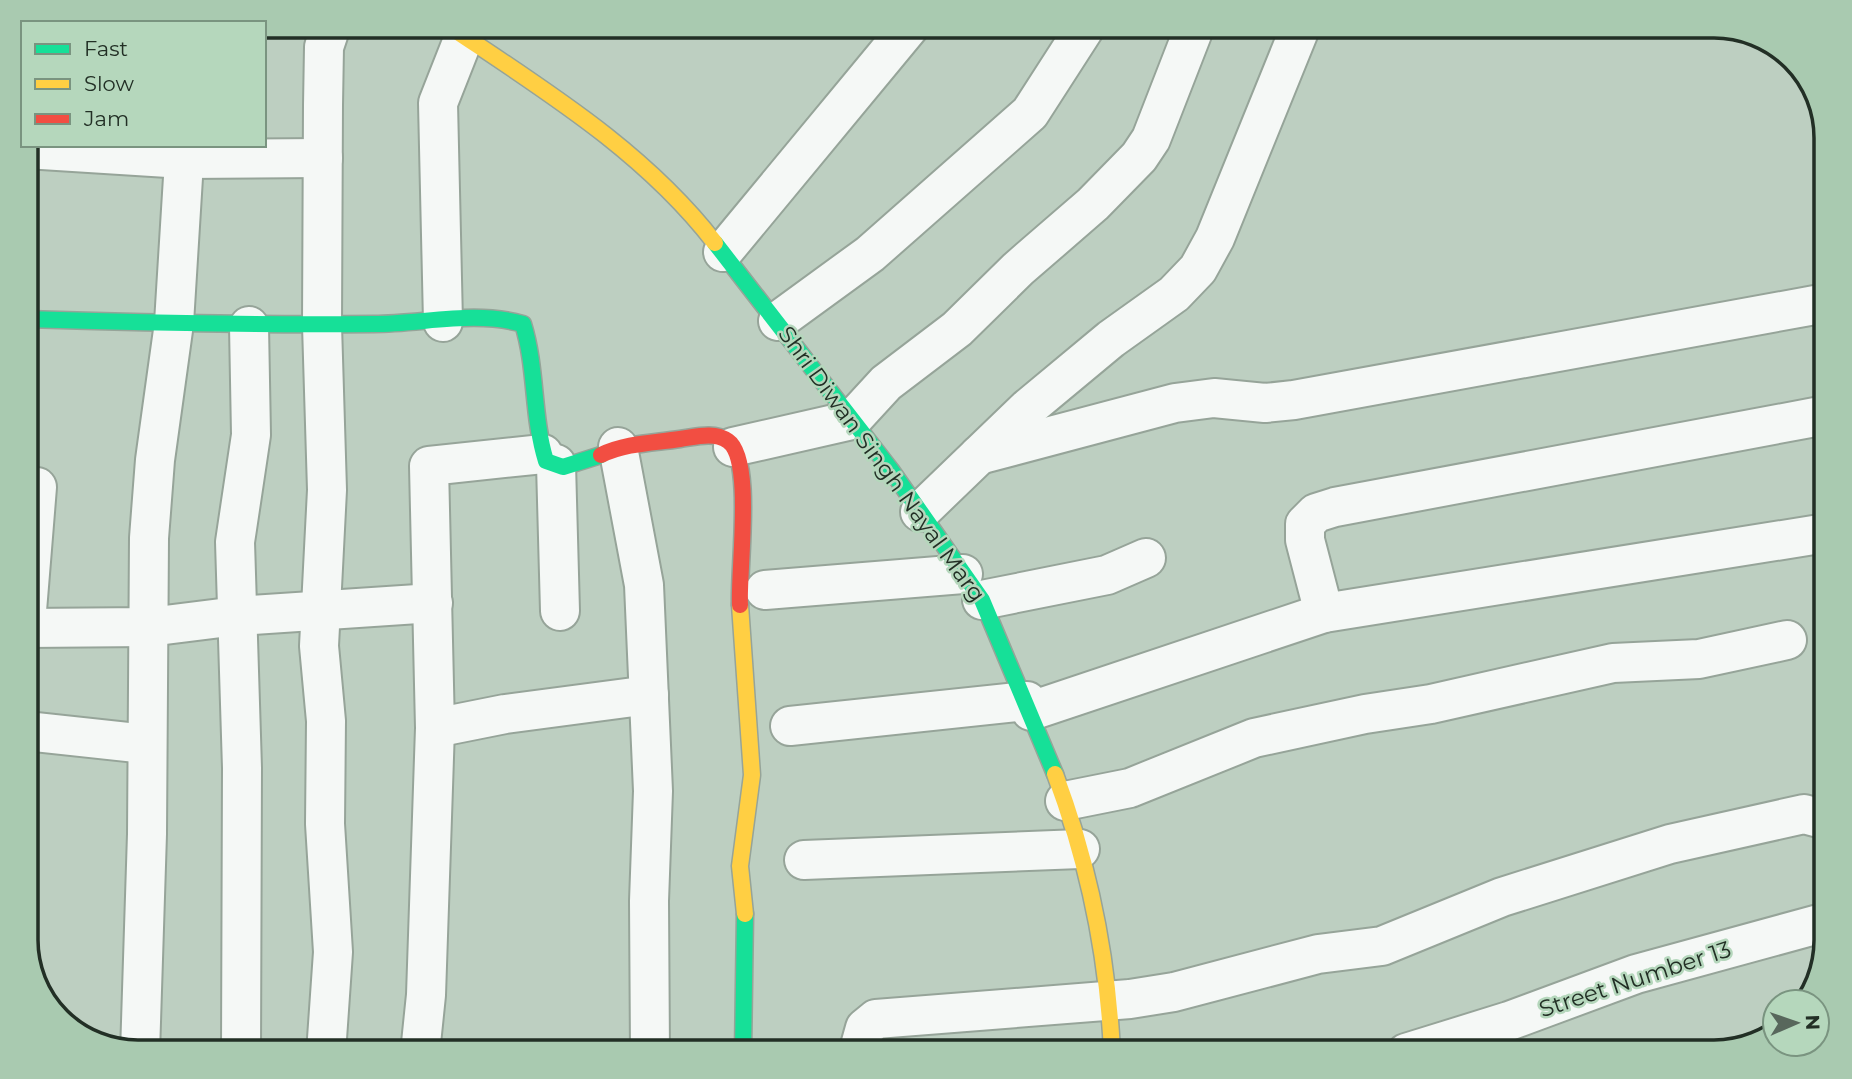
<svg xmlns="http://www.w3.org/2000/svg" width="1852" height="1079" viewBox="0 0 1852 1079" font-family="Montserrat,sans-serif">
<rect width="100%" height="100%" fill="#bdcfc1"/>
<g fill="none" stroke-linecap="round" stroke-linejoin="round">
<!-- street casing -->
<g stroke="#96a499" stroke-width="42">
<g id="street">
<path d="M 26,149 L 184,159 L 323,158"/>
<path d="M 723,252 L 910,26"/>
<path d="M 778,321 L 870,254 L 1030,113 L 1086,26"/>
<path d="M 443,322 L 438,103 L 464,37"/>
<path d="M 618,447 L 644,585 L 653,791 L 649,901 L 650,1053"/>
<path d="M 733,447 L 852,420 L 886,383 L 957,329 L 1018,269 L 1093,204 L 1139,157 L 1151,139 L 1195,26"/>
<path d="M 979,455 L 1175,403 L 1214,398 L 1265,403 L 1294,400 L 1826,303"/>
<path d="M 556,464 L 560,611"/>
<path d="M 920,512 L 1028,408 L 1111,339 L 1174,294 L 1198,269 L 1215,238 L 1301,26"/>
<path d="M 765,590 L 963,574"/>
<path d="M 982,600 L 1107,575 L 1146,558"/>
<path d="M 1324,613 L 1305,540 L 1305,524 L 1316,513 L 1335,507 L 1826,415"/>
<path d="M 26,623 L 37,487"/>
<path d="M 26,628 L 149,627 L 237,616 L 433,603"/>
<path d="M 1031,711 L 1324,613 L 1826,533"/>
<path d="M 790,726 L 1027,701"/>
<path d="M 435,728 L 505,714 L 649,695"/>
<path d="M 26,731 L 146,744"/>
<path d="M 1065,801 L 1130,788 L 1254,738 L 1365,714 L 1431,704 L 1613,663 L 1699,659 L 1787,640"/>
<path d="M 804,860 L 1080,849"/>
<path d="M 140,1053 L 147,834 L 149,538 L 155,460 L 174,323 L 185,145"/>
<path d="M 241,1053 L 242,768 L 235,542 L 251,435 L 249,326"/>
<path d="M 326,1053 L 333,952 L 325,824 L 326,721 L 319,646 L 327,490 L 322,325 L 323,105 L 324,47 L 331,26"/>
<path d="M 420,1053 L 426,995 L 435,728 L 429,466 L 543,454"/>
<path d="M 858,1053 L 865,1028 L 876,1019 L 1130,999 L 1174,992 L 1318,954 L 1382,946 L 1502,897 L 1670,844 L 1804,814 L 1826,820"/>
<path d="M 1406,1053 L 1509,1021 L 1636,974 L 1826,922"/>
</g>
</g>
<!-- fast casing -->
<g stroke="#96a499" stroke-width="19">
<g id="fast">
<path d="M 715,243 L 891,470 L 982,600 L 1055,774"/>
<path d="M 26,319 C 142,323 258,325 374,324 C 423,324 475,310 523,324 C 537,369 532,416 546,461 L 563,467 L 601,455"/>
<path d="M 743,1053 L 745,914"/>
</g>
</g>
<!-- slow casing -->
<g stroke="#96a499" stroke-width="19">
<g id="slow">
<path d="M 449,26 C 544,90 644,151 715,243"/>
<path d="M 740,605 L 752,775 L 740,866 L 745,914"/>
<path d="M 1055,774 C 1088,862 1108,959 1112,1053"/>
</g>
</g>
<!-- jam casing -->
<g stroke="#96a499" stroke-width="19">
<path id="jam" d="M 601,455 C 626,443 653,443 680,439 C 695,437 714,431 728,441 C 754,459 738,571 740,605"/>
</g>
<!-- street -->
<use href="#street" stroke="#f5f8f6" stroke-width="38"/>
<!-- fast -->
<use href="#fast" stroke="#16e098" stroke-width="16"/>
<!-- slow -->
<use href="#slow" stroke="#ffcf43" stroke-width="16"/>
<!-- jam -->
<use href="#jam" stroke="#f24e42" stroke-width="16"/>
</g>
<g text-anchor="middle" stroke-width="5" stroke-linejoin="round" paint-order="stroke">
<!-- street labels -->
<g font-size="23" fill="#222f25" stroke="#b5d7bc">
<text transform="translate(882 464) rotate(54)" y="8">Shri Diwan Singh Nayal Marg</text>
<text transform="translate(1635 979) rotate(-18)" y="8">Street Number 13</text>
</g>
</g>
<!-- crop -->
<path d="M0 0H1852V1079H0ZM138 38H1714A100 100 0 0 1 1814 138V940A100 100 0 0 1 1714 1040H138A100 100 0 0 1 38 940V138A100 100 0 0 1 138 38Z" fill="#a9cab0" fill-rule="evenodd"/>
<path fill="none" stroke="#222f25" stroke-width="3.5" d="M138 38H1714A100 100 0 0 1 1814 138V940A100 100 0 0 1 1714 1040H138A100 100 0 0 1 38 940V138A100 100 0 0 1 138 38Z"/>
<!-- legend -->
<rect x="21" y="21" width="245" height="126" fill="#b5d7bc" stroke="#7a9480" stroke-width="2"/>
<rect x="35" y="44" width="35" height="10" fill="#16e098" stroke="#7a9480" stroke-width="2"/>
<text x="84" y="56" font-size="21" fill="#222f25">Fast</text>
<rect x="35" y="79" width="35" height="10" fill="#ffcf43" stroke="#7a9480" stroke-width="2"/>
<text x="84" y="91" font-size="21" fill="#222f25">Slow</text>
<rect x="35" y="114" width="35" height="10" fill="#f24e42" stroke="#7a9480" stroke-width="2"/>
<text x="84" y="126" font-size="21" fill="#222f25">Jam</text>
<!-- north arrow -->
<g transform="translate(1796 1023) rotate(88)"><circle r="33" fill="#b5d7bc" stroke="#7a9480" stroke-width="2"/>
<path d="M0-5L12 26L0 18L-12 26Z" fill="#58675c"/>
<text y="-10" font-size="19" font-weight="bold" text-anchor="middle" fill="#222f25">N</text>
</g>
</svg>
